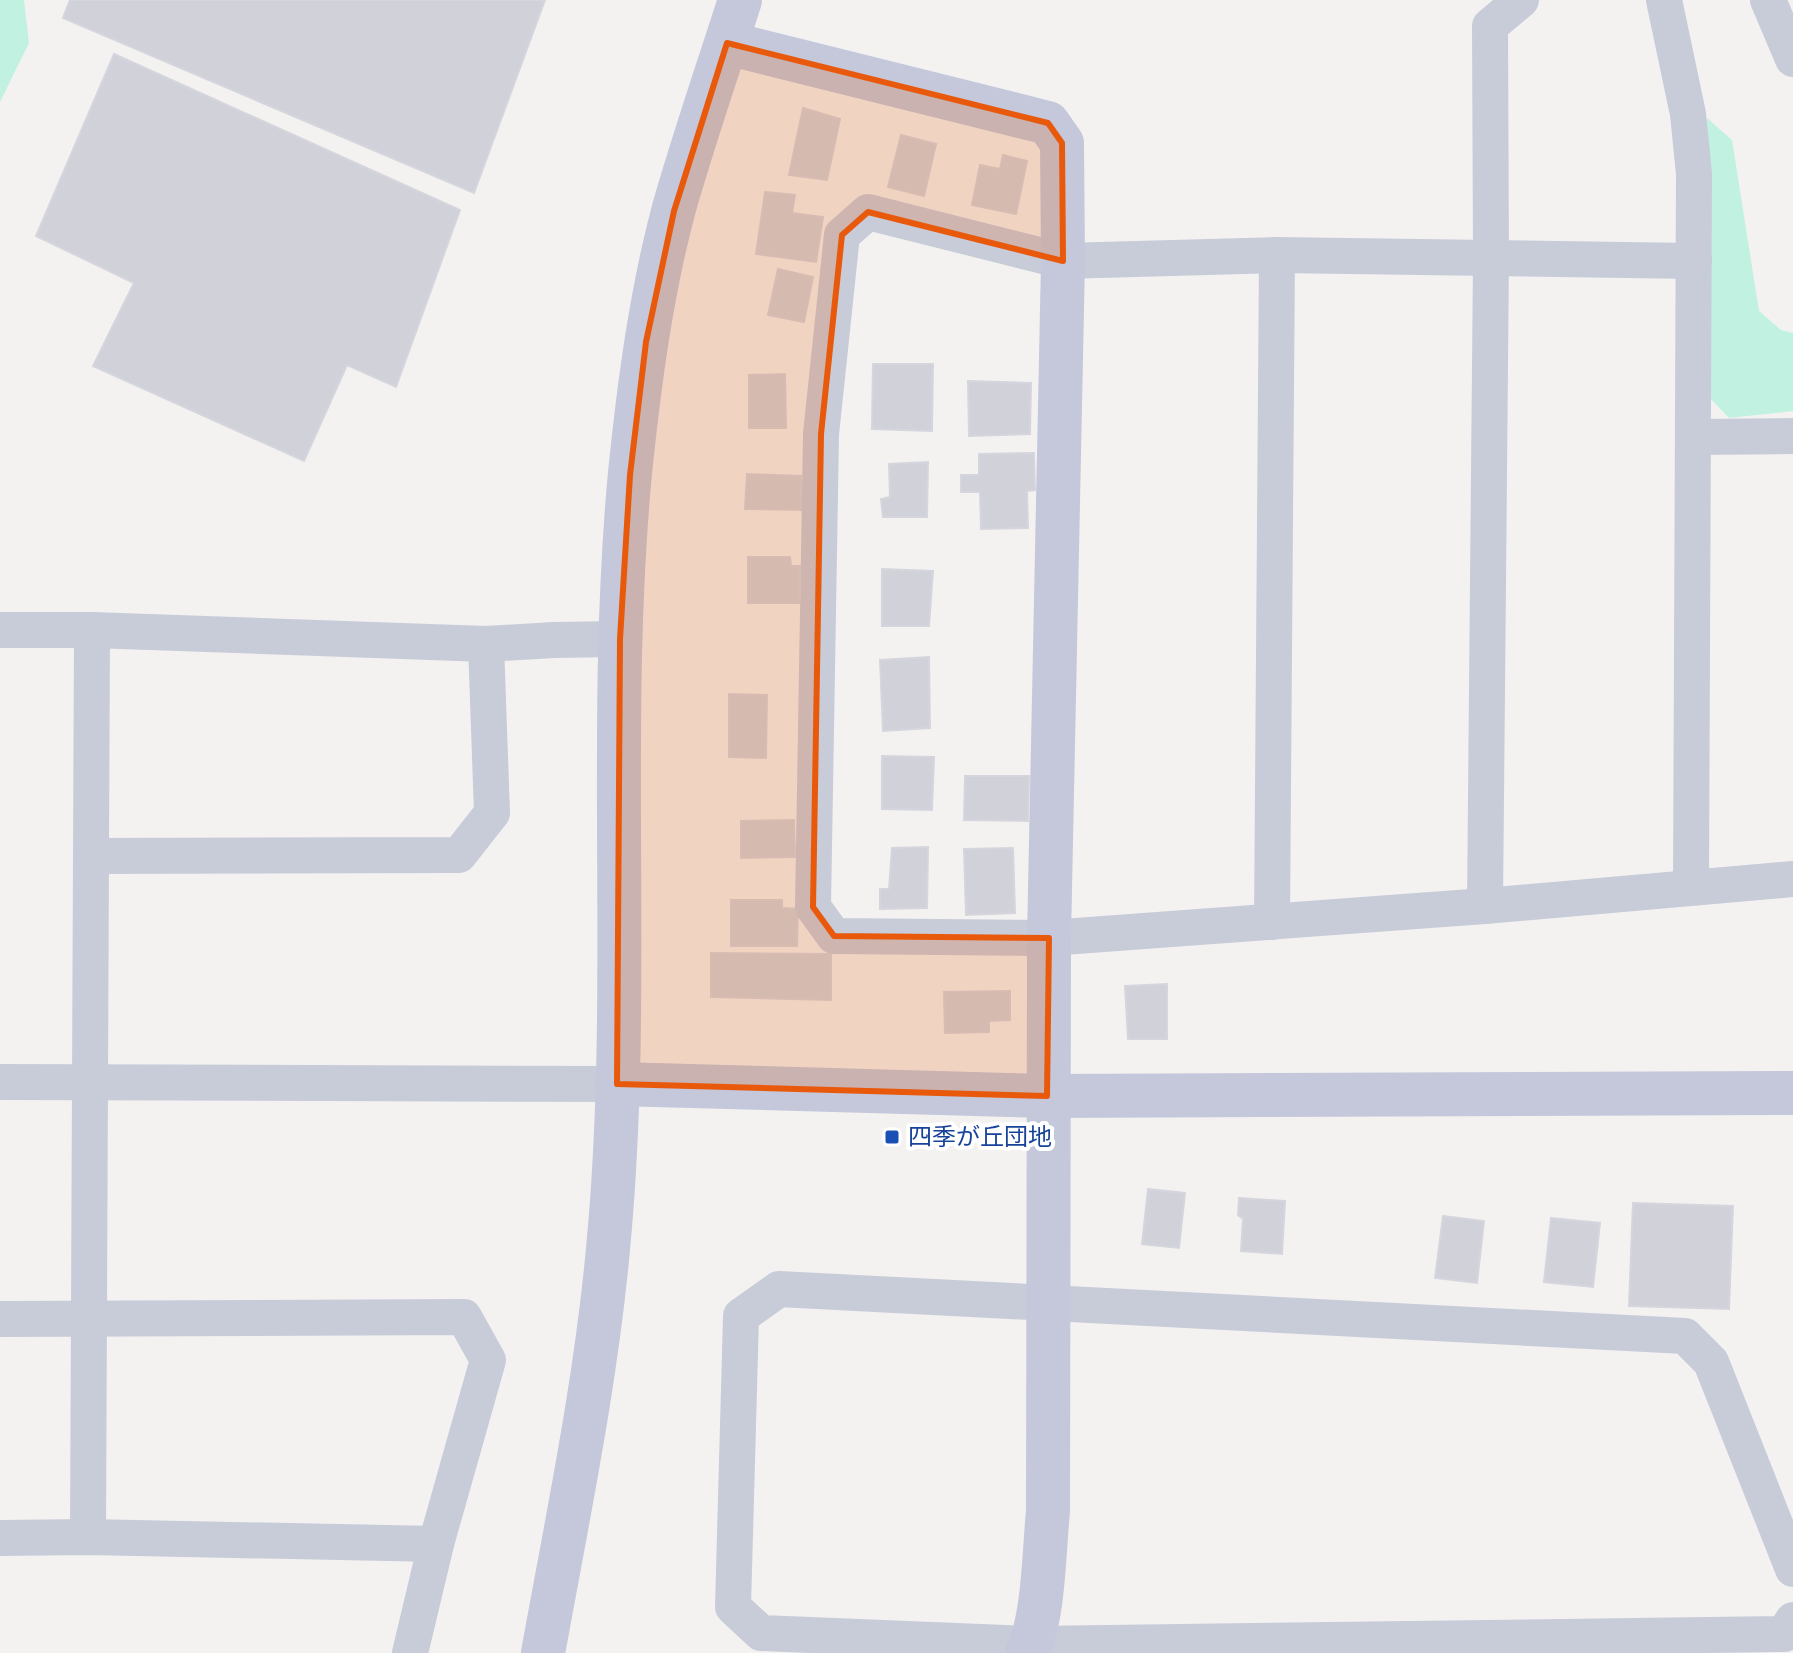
<svg xmlns="http://www.w3.org/2000/svg" width="1793" height="1653" viewBox="0 0 1793 1653" font-family="'Asap Condensed','Noto Sans JP',sans-serif">
<rect width="100%" height="100%" fill="#f4f2f1"/>
<!-- green -->
<g fill="#c0f1e1">
<path d="M 0,0 L 24,0 L 29,43 L 0,102 Z"/>
<path d="M 1707,118 L 1732,140 L 1759,311 L 1781,330 L 1793,333 L 1793,411 L 1729,418 L 1709,397 Z"/>
</g>
<!-- building -->
<g fill="#d1d2d9" stroke="#d5d5dd" stroke-width="2">
<path d="M 70,0 L 545,0 L 474,193 L 63,18 Z"/>
<path d="M 114,54 L 460,210 L 396,387 L 347,365 L 304,461 L 93,366 L 134,283 L 36,236 Z"/>
<path d="M 803,108 L 840,119 L 827,180 L 789,175 Z"/>
<path d="M 901,135 L 936,144 L 924,196 L 888,187 Z"/>
<path d="M 1003,155 L 1027,161 L 1016,214 L 972,205 L 980,165 L 1000,169 Z"/>
<path d="M 765,192 L 795,195 L 792,213 L 823,217 L 816,262 L 756,254 Z"/>
<path d="M 778,269 L 813,277 L 804,322 L 768,315 Z"/>
<path d="M 873,364 L 933,364 L 932,431 L 872,429 Z"/>
<path d="M 785,374 L 786,428 L 749,428 L 749,375 Z"/>
<path d="M 968,381 L 1031,383 L 1030,434 L 969,436 Z"/>
<path d="M 1034,453 L 1035,490 L 1027,491 L 1028,528 L 981,529 L 980,492 L 961,492 L 961,475 L 979,475 L 979,454 Z"/>
<path d="M 928,462 L 927,517 L 883,517 L 881,499 L 890,497 L 889,464 Z"/>
<path d="M 747,474 L 801,476 L 801,510 L 745,509 Z"/>
<path d="M 748,557 L 790,557 L 791,566 L 800,566 L 799,603 L 748,603 Z"/>
<path d="M 882,569 L 933,571 L 929,626 L 882,626 Z"/>
<path d="M 929,657 L 930,728 L 883,731 L 880,660 Z"/>
<path d="M 729,694 L 767,695 L 766,758 L 729,757 Z"/>
<path d="M 882,756 L 934,757 L 932,810 L 882,809 Z"/>
<path d="M 965,776 L 1029,776 L 1028,821 L 964,820 Z"/>
<path d="M 794,820 L 795,857 L 741,858 L 741,821 Z"/>
<path d="M 928,847 L 927,908 L 880,909 L 880,889 L 889,889 L 892,848 Z"/>
<path d="M 1013,848 L 1015,913 L 966,915 L 964,849 Z"/>
<path d="M 731,900 L 782,900 L 782,908 L 798,909 L 797,946 L 731,946 Z"/>
<path d="M 711,953 L 831,954 L 831,1000 L 711,997 Z"/>
<path d="M 1167,984 L 1167,1039 L 1128,1039 L 1125,986 Z"/>
<path d="M 1010,991 L 1010,1020 L 989,1021 L 989,1032 L 945,1033 L 944,992 Z"/>
<path d="M 1148,1189 L 1185,1193 L 1179,1248 L 1142,1244 Z"/>
<path d="M 1239,1198 L 1285,1201 L 1282,1254 L 1241,1251 L 1243,1219 L 1238,1215 Z"/>
<path d="M 1633,1203 L 1733,1206 L 1729,1309 L 1629,1306 Z"/>
<path d="M 1443,1216 L 1484,1221 L 1477,1283 L 1435,1278 Z"/>
<path d="M 1551,1218 L 1600,1223 L 1593,1287 L 1544,1282 Z"/>
</g>
<g fill="none" stroke-linecap="round" stroke-linejoin="round">
<!-- street -->
<g stroke="#c8ccd9" stroke-width="36">
<path d="M 1664,0 L 1688,114 L 1694,174 L 1691,886"/>
<path d="M 1768,0 L 1793,59"/>
<path d="M 1694,261 L 1277,255 L 1063,261 L 868,212 L 842,235 L 821,434 L 813,907 L 834,936 L 1049,938 L 1485,906 L 1793,879"/>
<path d="M 1693,437 L 1793,436"/>
<path d="M 0,630 L 92,630 L 486,644 L 554,640 L 620,639"/>
<path d="M 92,856 L 459,855 L 492,813 L 486,644"/>
<path d="M 1485,906 L 1491,257 L 1490,26 L 1521,0"/>
<path d="M 1272,922 L 1277,255"/>
<path d="M 0,1082 L 617,1084"/>
<path d="M 0,1319 L 464,1317 L 488,1360 L 436,1544 L 410,1653"/>
<path d="M 88,1537 L 92,630"/>
<path d="M 0,1538 L 88,1537 L 436,1544"/>
<path d="M 1793,1569 L 1711,1362 L 1685,1336 L 779,1289 L 741,1316 L 733,1607 L 761,1633 L 1031,1644 L 1784,1634 L 1793,1620"/>
</g>
<!-- secondary -->
<g stroke="#c4c8da" stroke-width="44">
<path d="M 727,43 L 1048,123 L 1062,143 L 1063,261 L 1049,938 L 1048,1511 C 1044,1550 1044,1619 1027,1653"/>
<path d="M 617,1084 L 1047,1096 L 1793,1093"/>
<path d="M 543,1653 C 568,1515 597,1378 609,1238 C 632,984 606,728 630,473 C 639,385 651,294 674,208 C 694,138 718,69 740,0"/>
</g>
</g>
<!-- marked area -->
<path fill="#e8590c" fill-opacity="0.2" stroke="#e8590c" stroke-width="6" stroke-linejoin="round" d="M 727,43 L 1048,123 L 1062,143 L 1063,261 L 868,212 L 842,235 L 821,434 L 813,907 L 834,936 L 1049,938 L 1047,1096 L 617,1084 L 620,639 L 630,475 L 646,342 L 674,211 Z"/>
<!-- markers -->
<rect fill="#1a4fb4" stroke="#fff" stroke-width="3" x="884" y="1129" width="16" height="16" rx="4"/>
<g text-anchor="middle" stroke-width="8" stroke-linejoin="round" paint-order="stroke">
<!-- transit labels -->
<g font-size="24" fill="#164399" stroke="#fff" text-anchor="start">
<text x="908" y="1145">四季が丘団地</text>
</g>
</g>
</svg>
